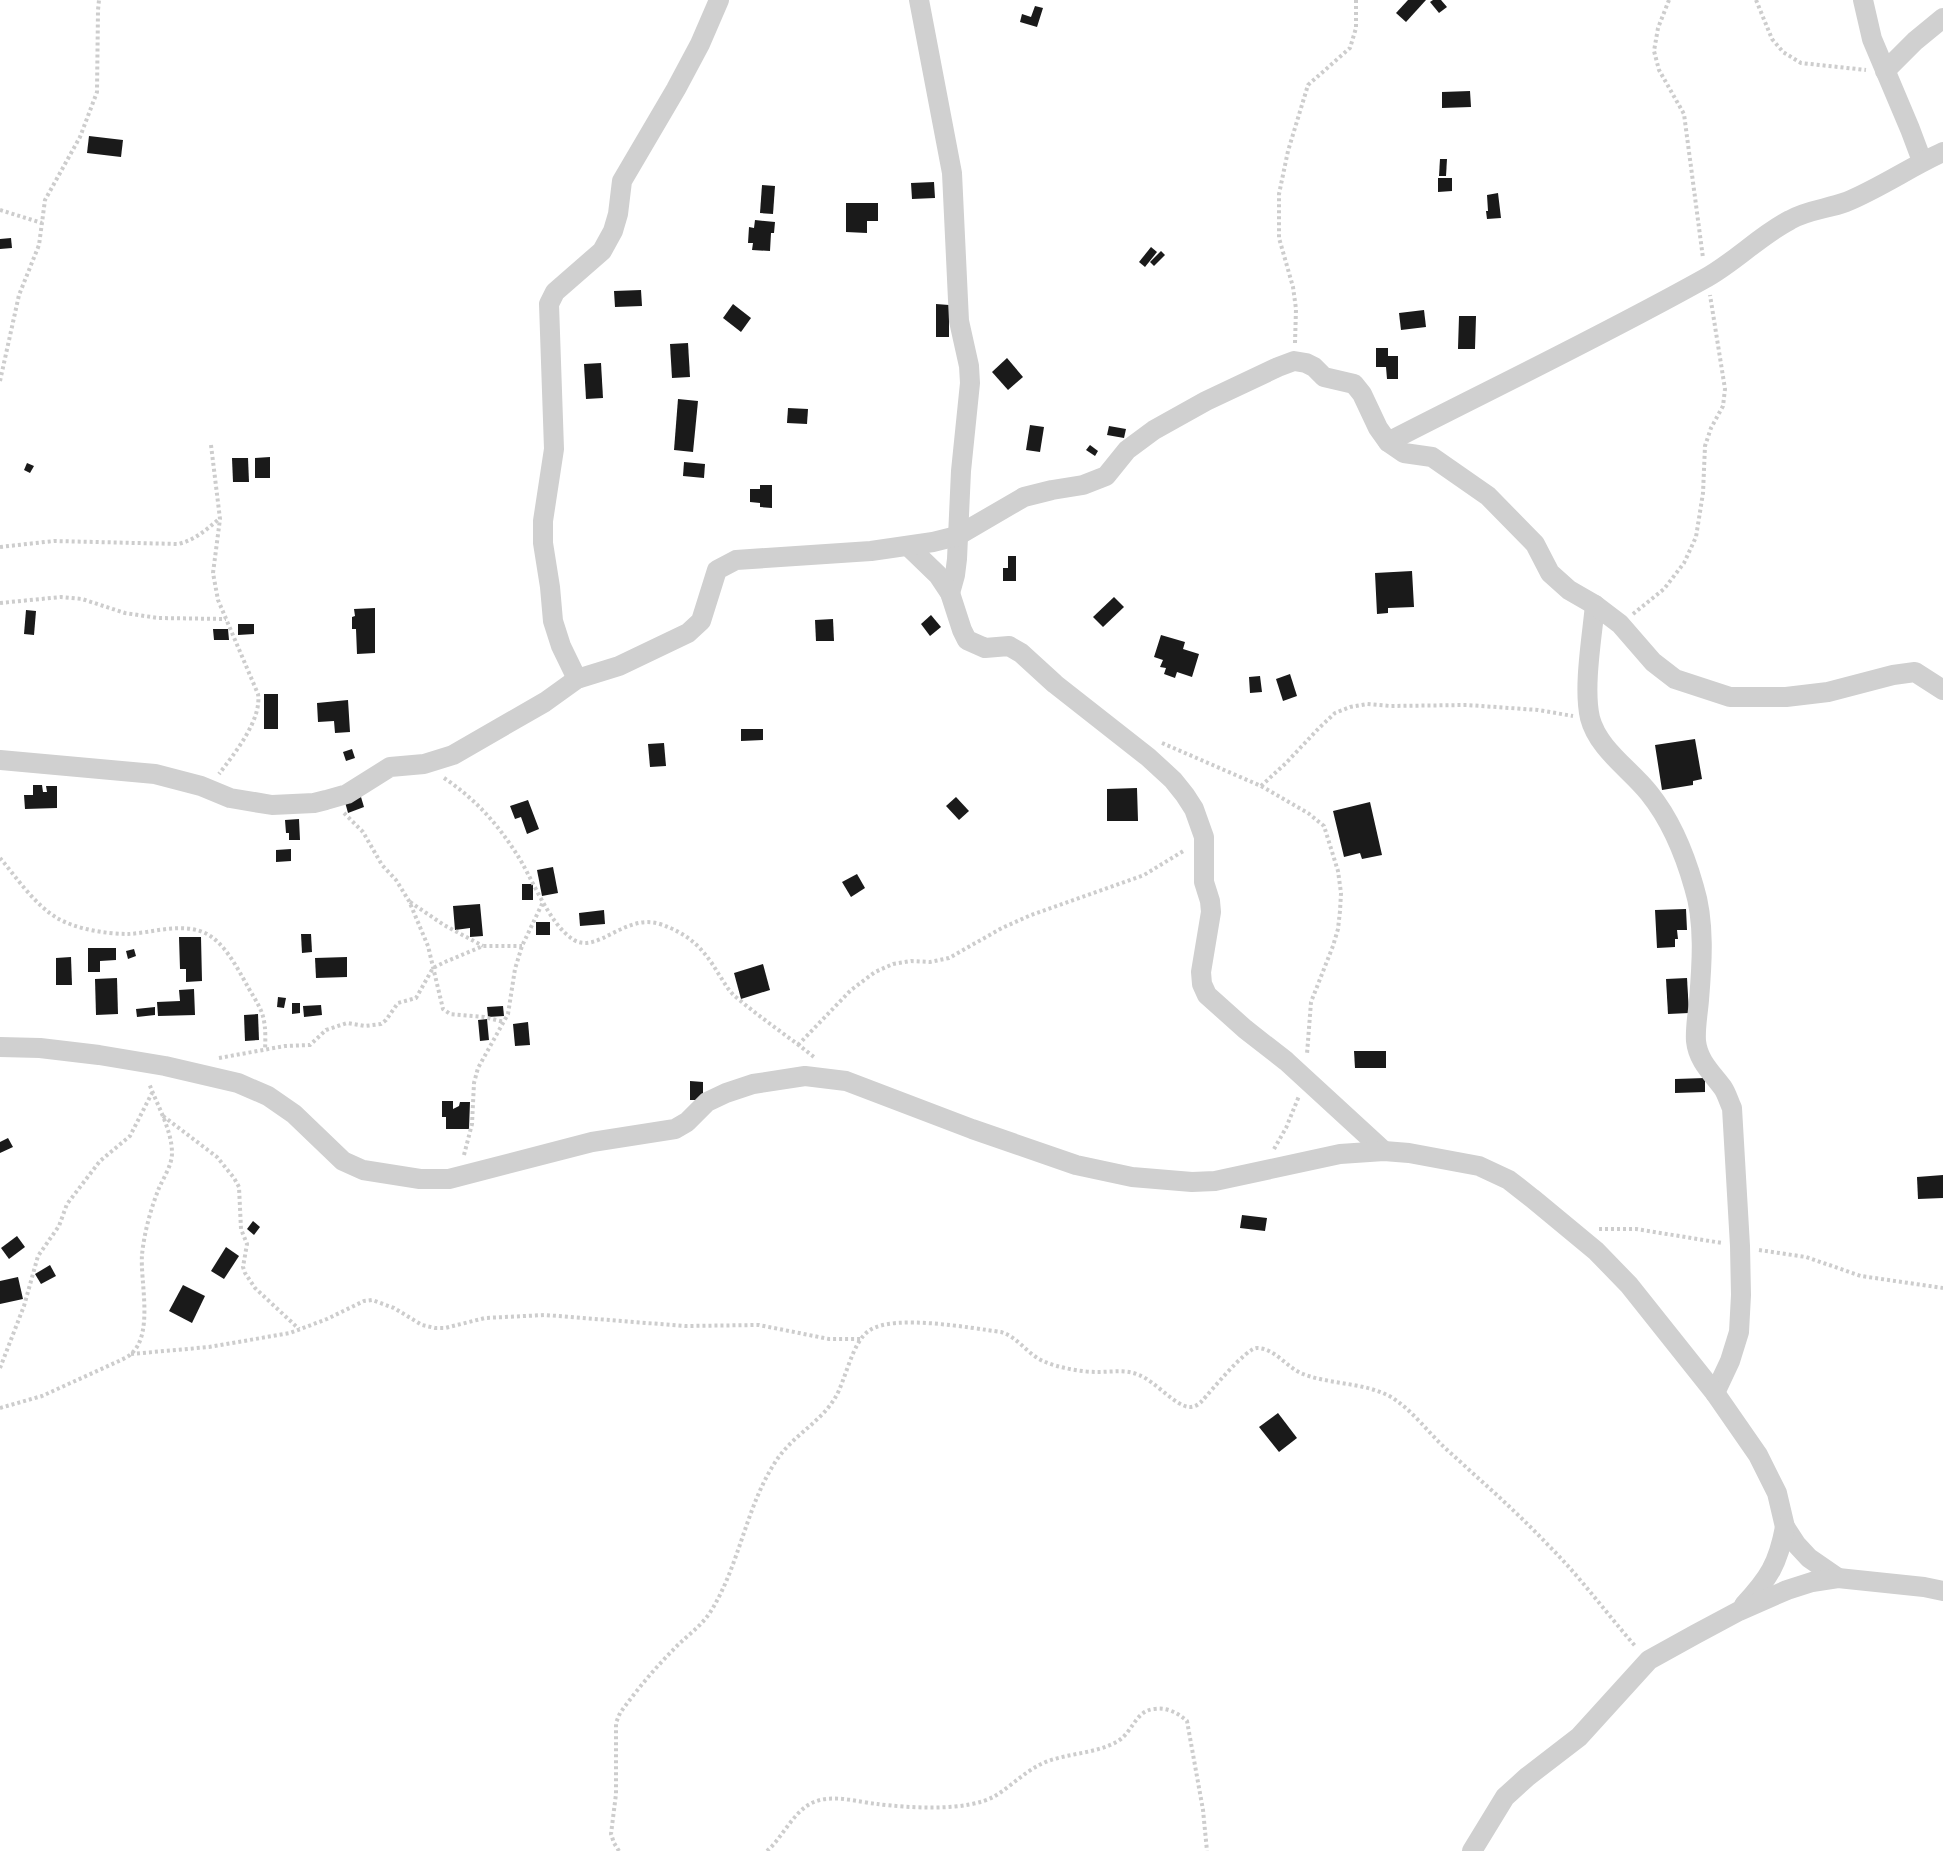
<svg xmlns="http://www.w3.org/2000/svg" width="1943" height="1851" viewBox="0 0 1943 1851" font-family="'Noto Sans',sans-serif">
<rect width="100%" height="100%" fill="#fff"/>
<!-- building -->
<g fill="#1a1a1a">
<path d="M 1408,0 L 1426,0 L 1406,22 L 1396,13 Z"/>
<path d="M 1433,0 L 1441,0 L 1447,7 L 1439,13 L 1430,2 Z"/>
<path d="M 1035,6 L 1043,8 L 1037,27 L 1020,22 L 1022,14 L 1031,17 Z"/>
<path d="M 1470,91 L 1471,107 L 1442,108 L 1442,92 Z"/>
<path d="M 89,136 L 123,140 L 121,157 L 87,153 Z"/>
<path d="M 1440,159 L 1447,159 L 1446,176 L 1439,176 Z"/>
<path d="M 1438,178 L 1452,178 L 1452,191 L 1438,192 Z"/>
<path d="M 934,182 L 935,198 L 912,199 L 911,183 Z"/>
<path d="M 762,185 L 775,186 L 773,214 L 760,213 Z"/>
<path d="M 1498,193 L 1501,218 L 1487,219 L 1486,211 L 1488,211 L 1487,195 Z"/>
<path d="M 846,203 L 878,203 L 878,221 L 867,221 L 867,233 L 846,232 Z"/>
<path d="M 755,220 L 775,222 L 774,233 L 771,233 L 770,251 L 752,250 L 753,243 L 748,243 L 749,227 L 754,228 Z"/>
<path d="M 11,238 L 12,248 L 0,249 L 0,239 Z"/>
<path d="M 1151,247 L 1157,252 L 1145,267 L 1139,262 Z"/>
<path d="M 1161,251 L 1165,255 L 1154,266 L 1150,262 Z"/>
<path d="M 641,290 L 642,306 L 615,307 L 614,291 Z"/>
<path d="M 733,304 L 751,318 L 741,332 L 723,318 Z"/>
<path d="M 936,304 L 949,305 L 949,337 L 936,337 Z"/>
<path d="M 1424,310 L 1426,327 L 1401,330 L 1399,313 Z"/>
<path d="M 1459,316 L 1476,316 L 1475,349 L 1458,349 Z"/>
<path d="M 688,343 L 690,377 L 672,378 L 670,344 Z"/>
<path d="M 1376,348 L 1388,348 L 1388,356 L 1398,356 L 1398,379 L 1387,379 L 1386,367 L 1376,367 Z"/>
<path d="M 1007,358 L 1023,377 L 1008,390 L 992,372 Z"/>
<path d="M 601,363 L 603,398 L 586,399 L 584,364 Z"/>
<path d="M 678,399 L 698,401 L 693,452 L 674,450 Z"/>
<path d="M 788,408 L 808,409 L 807,424 L 787,423 Z"/>
<path d="M 1030,425 L 1044,427 L 1040,452 L 1026,450 Z"/>
<path d="M 1109,426 L 1126,429 L 1124,438 L 1107,435 Z"/>
<path d="M 1090,445 L 1098,451 L 1095,456 L 1086,450 Z"/>
<path d="M 270,457 L 270,478 L 255,478 L 255,458 Z"/>
<path d="M 232,458 L 248,458 L 249,482 L 233,482 Z"/>
<path d="M 684,462 L 705,464 L 704,478 L 683,476 Z"/>
<path d="M 27,463 L 34,466 L 30,473 L 24,470 Z"/>
<path d="M 760,485 L 772,485 L 772,508 L 760,507 L 760,503 L 750,502 L 750,489 L 760,489 Z"/>
<path d="M 1008,556 L 1016,556 L 1016,581 L 1003,581 L 1003,568 L 1008,568 Z"/>
<path d="M 1412,571 L 1414,607 L 1388,608 L 1388,613 L 1377,614 L 1375,573 Z"/>
<path d="M 1114,597 L 1124,607 L 1103,627 L 1093,617 Z"/>
<path d="M 375,608 L 375,653 L 357,654 L 356,629 L 352,629 L 352,617 L 355,616 L 354,609 Z"/>
<path d="M 26,610 L 36,611 L 34,635 L 24,634 Z"/>
<path d="M 931,615 L 941,627 L 930,636 L 921,624 Z"/>
<path d="M 833,619 L 834,641 L 816,641 L 815,620 Z"/>
<path d="M 238,624 L 254,624 L 254,634 L 238,635 Z"/>
<path d="M 213,629 L 228,629 L 229,640 L 214,640 Z"/>
<path d="M 1161,635 L 1185,642 L 1183,649 L 1199,654 L 1192,677 L 1177,672 L 1175,678 L 1164,674 L 1166,668 L 1160,667 L 1163,660 L 1154,657 Z"/>
<path d="M 1290,674 L 1297,696 L 1283,701 L 1276,679 Z"/>
<path d="M 1260,676 L 1262,692 L 1250,693 L 1249,677 Z"/>
<rect x="264" y="694" width="14" height="35"/>
<path d="M 348,700 L 350,732 L 335,733 L 334,721 L 318,722 L 317,703 Z"/>
<path d="M 741,729 L 763,729 L 763,740 L 741,741 Z"/>
<path d="M 1695,739 L 1702,779 L 1693,781 L 1693,785 L 1662,790 L 1655,745 Z"/>
<path d="M 664,743 L 666,766 L 650,767 L 648,744 Z"/>
<path d="M 352,749 L 355,758 L 346,761 L 343,752 Z"/>
<path d="M 33,785 L 42,785 L 43,792 L 47,792 L 46,786 L 57,786 L 57,808 L 25,809 L 24,795 L 33,795 Z"/>
<path d="M 1137,788 L 1138,821 L 1107,821 L 1107,789 Z"/>
<path d="M 361,797 L 364,807 L 348,813 L 345,802 Z"/>
<path d="M 956,797 L 969,811 L 959,820 L 946,806 Z"/>
<path d="M 528,800 L 539,829 L 527,834 L 521,817 L 515,819 L 510,806 Z"/>
<path d="M 1370,802 L 1382,855 L 1362,859 L 1360,853 L 1344,857 L 1333,811 Z"/>
<path d="M 299,819 L 300,840 L 289,840 L 289,833 L 286,833 L 285,820 Z"/>
<path d="M 291,849 L 291,861 L 276,862 L 276,850 Z"/>
<path d="M 553,867 L 558,893 L 542,896 L 537,870 Z"/>
<path d="M 857,874 L 865,888 L 851,897 L 842,882 Z"/>
<rect x="522" y="884" width="11" height="16"/>
<path d="M 480,904 L 483,936 L 470,937 L 470,928 L 455,930 L 453,906 Z"/>
<path d="M 1686,909 L 1687,930 L 1677,930 L 1678,939 L 1675,939 L 1675,947 L 1657,948 L 1655,910 Z"/>
<path d="M 604,910 L 605,924 L 580,926 L 579,913 Z"/>
<rect x="536" y="922" width="14" height="13"/>
<path d="M 301,934 L 311,934 L 312,952 L 302,953 Z"/>
<path d="M 179,937 L 201,937 L 202,981 L 186,982 L 186,969 L 180,969 Z"/>
<path d="M 88,948 L 116,948 L 116,960 L 100,961 L 100,972 L 88,972 Z"/>
<path d="M 134,949 L 136,956 L 128,959 L 126,951 Z"/>
<path d="M 71,957 L 72,985 L 56,985 L 56,958 Z"/>
<path d="M 347,957 L 347,977 L 316,978 L 315,958 Z"/>
<path d="M 763,964 L 770,990 L 741,999 L 734,973 Z"/>
<path d="M 117,978 L 118,1014 L 96,1015 L 95,979 Z"/>
<path d="M 1687,978 L 1689,1013 L 1668,1014 L 1666,979 Z"/>
<path d="M 194,989 L 195,1015 L 158,1016 L 157,1002 L 180,1001 L 179,990 Z"/>
<path d="M 278,997 L 286,998 L 284,1008 L 277,1007 Z"/>
<path d="M 292,1003 L 300,1003 L 300,1013 L 292,1014 Z"/>
<path d="M 321,1005 L 322,1015 L 304,1017 L 303,1006 Z"/>
<path d="M 503,1006 L 504,1016 L 488,1017 L 487,1007 Z"/>
<path d="M 155,1007 L 155,1015 L 137,1017 L 136,1009 Z"/>
<path d="M 258,1014 L 259,1040 L 245,1041 L 244,1015 Z"/>
<path d="M 487,1019 L 489,1040 L 480,1041 L 478,1020 Z"/>
<path d="M 528,1022 L 530,1045 L 515,1046 L 513,1024 Z"/>
<path d="M 1354,1051 L 1386,1051 L 1386,1068 L 1355,1068 Z"/>
<path d="M 1705,1078 L 1705,1092 L 1675,1093 L 1675,1079 Z"/>
<path d="M 690,1081 L 703,1082 L 703,1100 L 690,1100 Z"/>
<path d="M 442,1101 L 453,1101 L 453,1109 L 459,1106 L 460,1102 L 470,1102 L 469,1129 L 446,1129 L 446,1117 L 442,1117 Z"/>
<path d="M 8,1138 L 13,1147 L 0,1153 L 0,1142 Z"/>
<path d="M 1943,1175 L 1943,1198 L 1918,1199 L 1917,1177 Z"/>
<path d="M 1242,1215 L 1267,1218 L 1265,1231 L 1240,1228 Z"/>
<path d="M 253,1221 L 260,1227 L 254,1235 L 247,1229 Z"/>
<path d="M 17,1236 L 25,1247 L 9,1259 L 1,1248 Z"/>
<path d="M 226,1247 L 239,1256 L 224,1279 L 211,1271 Z"/>
<path d="M 50,1265 L 56,1276 L 41,1284 L 35,1274 Z"/>
<path d="M 18,1277 L 23,1299 L 0,1304 L 0,1281 Z"/>
<path d="M 183,1285 L 205,1296 L 192,1323 L 169,1311 Z"/>
<path d="M 1278,1413 L 1297,1438 L 1279,1452 L 1259,1427 Z"/>
</g>
<g fill="none" stroke-linecap="round" stroke-linejoin="round">
<!-- path -->
<g stroke="#cdcdcd" stroke-width="4" stroke-dasharray="3 3" stroke-linecap="butt">
<path d="M 1669,0 L 1658,28 L 1654,51 L 1659,70 L 1684,114 L 1703,258"/>
<path d="M 1756,0 L 1772,39 L 1783,52 L 1801,63 L 1866,70"/>
<path d="M 0,210 L 42,223"/>
<path d="M 1295,343 L 1296,309 L 1293,287 L 1279,238 L 1279,194 L 1288,151 L 1308,85 L 1350,48 L 1356,28 L 1356,0"/>
<path d="M 0,381 L 19,295 L 39,245 L 45,200 L 80,137 L 97,92 L 98,10 L 99,0"/>
<path d="M 211,445 L 220,519 L 213,573 L 218,600 L 258,694 C 262,720 234,754 219,774"/>
<path d="M 0,547 L 54,541 L 178,544 C 195,540 206,530 219,519"/>
<path d="M 0,603 L 61,597 L 82,599 L 125,613 L 158,618 L 226,619"/>
<path d="M 1633,614 L 1664,589 L 1684,563 L 1696,537 L 1703,493 L 1705,446 L 1711,428 L 1723,406 L 1725,389 L 1710,295"/>
<path d="M 1162,743 L 1261,786 L 1308,813 L 1324,826 L 1338,871 L 1341,893 L 1340,911 L 1338,929 L 1333,946 L 1311,1002 L 1307,1054"/>
<path d="M 444,778 C 474,798 496,822 516,853 C 532,877 549,925 574,940 C 598,954 625,913 660,924 C 689,934 703,948 718,973 C 724,982 729,992 737,998 C 762,1019 789,1037 814,1057"/>
<path d="M 1261,786 L 1286,763 L 1319,728 L 1335,713 L 1350,707 L 1367,704 L 1390,706 L 1467,705 L 1538,710 L 1573,716"/>
<path d="M 344,813 L 363,832 L 382,865 L 396,880 L 409,901 L 428,946 L 443,1009 L 450,1014 L 484,1017 L 504,1022"/>
<path d="M 0,858 C 17,878 34,904 57,918 C 76,929 106,934 128,934 C 152,933 181,922 205,933 C 222,941 234,962 243,978 C 260,1010 267,1010 265,1050"/>
<path d="M 410,902 L 444,925 L 483,946"/>
<path d="M 798,1045 L 851,990 L 875,972 L 893,964 L 911,961 L 930,962 L 949,958 L 1002,928 L 1031,915 L 1144,875 L 1185,850"/>
<path d="M 219,1058 L 285,1046 L 310,1045 L 326,1030 L 347,1023 L 365,1026 L 381,1024 L 386,1020 L 398,1003 L 416,998 L 433,968 L 445,962 L 483,946 L 522,946"/>
<path d="M 163,1116 L 217,1157 L 234,1178 L 239,1187 L 241,1229 L 247,1244 L 243,1267 L 245,1273 L 255,1288 L 299,1329"/>
<path d="M 1274,1149 L 1286,1128 L 1299,1096"/>
<path d="M 464,1155 L 472,1124 L 474,1083 L 478,1068 L 508,1014 L 515,969 L 522,946 L 543,902"/>
<path d="M 1599,1229 L 1636,1229 L 1722,1243"/>
<path d="M 1759,1250 L 1806,1257 L 1861,1276 L 1943,1288"/>
<path d="M 131,1354 L 209,1347 L 290,1333 L 327,1319 L 364,1301 L 372,1300 L 394,1308 L 422,1325 L 435,1328 L 445,1328 L 485,1318 L 545,1315 L 685,1326 L 759,1325 L 829,1339 L 861,1339"/>
<path d="M 0,1368 L 24,1306 L 38,1256 L 59,1226 L 67,1204 L 100,1161 L 130,1136 L 152,1093"/>
<path d="M 0,1408 L 42,1396 L 119,1361 C 123,1359 128,1357 131,1354 C 154,1334 140,1281 142,1255 C 144,1233 151,1208 159,1188 C 164,1177 172,1165 172,1153 C 172,1130 157,1105 149,1083"/>
<path d="M 619,1851 L 614,1843 L 611,1834 L 616,1794 L 616,1723 L 620,1713 C 636,1691 654,1669 673,1650 C 686,1636 701,1627 711,1611 C 740,1564 746,1506 776,1461 C 792,1436 820,1423 835,1398 C 846,1380 852,1341 870,1330 C 895,1314 971,1328 1001,1332 C 1018,1337 1027,1354 1043,1361 C 1059,1368 1081,1372 1098,1372 C 1112,1372 1126,1369 1139,1375 C 1155,1381 1176,1407 1190,1407 C 1195,1407 1199,1404 1202,1401 C 1211,1391 1246,1348 1257,1348 C 1275,1348 1287,1368 1303,1374 C 1332,1385 1364,1382 1391,1397 C 1411,1409 1427,1431 1444,1447 C 1480,1480 1516,1511 1550,1547 C 1581,1578 1607,1614 1636,1647"/>
<path d="M 767,1851 C 783,1837 794,1810 814,1802 C 833,1794 858,1802 877,1804 C 909,1808 967,1812 995,1796 C 1013,1785 1027,1769 1048,1761 C 1071,1753 1098,1753 1118,1741 C 1133,1732 1135,1711 1154,1709 C 1167,1707 1178,1713 1187,1721 L 1203,1810 L 1207,1851"/>
</g>
<!-- street -->
<g stroke="#d0d0d0" stroke-width="20">
<path d="M 919,0 L 952,173 L 959,321 L 969,366 L 970,383 L 961,471 L 957,559 L 955,575 L 950,593"/>
<path d="M 1863,0 L 1872,39 L 1910,129 L 1922,161"/>
<path d="M 1885,71 L 1915,41 L 1943,18"/>
<path d="M 1388,442 C 1493,388 1600,337 1704,279 C 1734,263 1759,236 1790,220 C 1807,210 1827,209 1846,202 C 1880,188 1910,167 1943,152"/>
<path d="M 908,546 L 938,575 L 950,593 L 962,630 L 967,640 L 985,648 L 1009,646 L 1021,653 L 1055,684 L 1148,757 L 1173,780 L 1185,795 L 1194,809 L 1204,837 L 1204,882 L 1210,901 L 1211,912 L 1201,972 L 1202,984 L 1207,995 L 1245,1029 L 1286,1061 L 1384,1151"/>
<path d="M 1595,605 C 1592,637 1583,688 1590,718 C 1598,749 1630,769 1649,793 C 1670,819 1685,855 1694,887 C 1705,922 1702,964 1699,1000 C 1698,1013 1695,1028 1696,1041 C 1698,1061 1712,1073 1723,1088 C 1727,1094 1729,1102 1732,1108 L 1740,1246 L 1741,1295 L 1739,1332 L 1730,1361 L 1715,1393"/>
<path d="M 577,679 L 561,646 L 553,621 L 550,587 L 543,543 L 543,521 L 554,449 L 549,304 L 555,292 L 602,251 L 613,231 L 618,214 L 622,181 L 676,89 L 700,44 L 719,0"/>
<path d="M 0,760 L 155,774 L 201,786 L 230,798 L 272,805 L 314,803 L 326,800 L 347,794 L 390,767 L 424,764 L 453,755 L 545,702 L 577,679 L 619,666 L 688,633 L 701,621 L 717,570 L 736,560 L 871,551 L 933,542 L 957,536 L 1024,497 L 1052,490 L 1083,485 L 1106,476 L 1127,450 L 1154,430 L 1206,401 L 1278,367 L 1294,361 L 1306,363 L 1314,367 L 1324,377 L 1354,384 L 1362,394 L 1378,428 L 1388,442 L 1404,453 L 1432,457 L 1488,496 L 1535,544 L 1550,573 L 1569,590 L 1595,605 L 1620,624 L 1653,662 L 1675,679 L 1730,697 L 1786,697 L 1828,692 L 1893,675 L 1915,672 L 1943,690"/>
<path d="M 0,1047 L 40,1048 L 99,1055 L 165,1066 L 238,1083 L 268,1096 L 294,1114 L 343,1161 L 363,1170 L 420,1179 L 449,1179 L 592,1142 L 675,1129 L 687,1122 L 707,1102 L 726,1093 L 753,1084 L 805,1076 L 846,1081 L 972,1129 L 1076,1165 L 1132,1177 L 1192,1182 L 1215,1181 L 1340,1154 L 1384,1151 L 1409,1153 L 1479,1166 L 1509,1180 L 1532,1198 L 1596,1251 L 1629,1285 L 1715,1393 L 1758,1455 L 1777,1493 L 1785,1527 L 1796,1544 L 1809,1558 L 1838,1578"/>
<path d="M 1744,1605 C 1769,1578 1778,1564 1785,1527"/>
<path d="M 1472,1851 L 1505,1797 L 1527,1777 L 1579,1737 L 1649,1660 L 1696,1634 L 1739,1611 L 1787,1590 L 1812,1582 L 1838,1578 L 1924,1587 L 1943,1591"/>
</g>
</g>
</svg>
